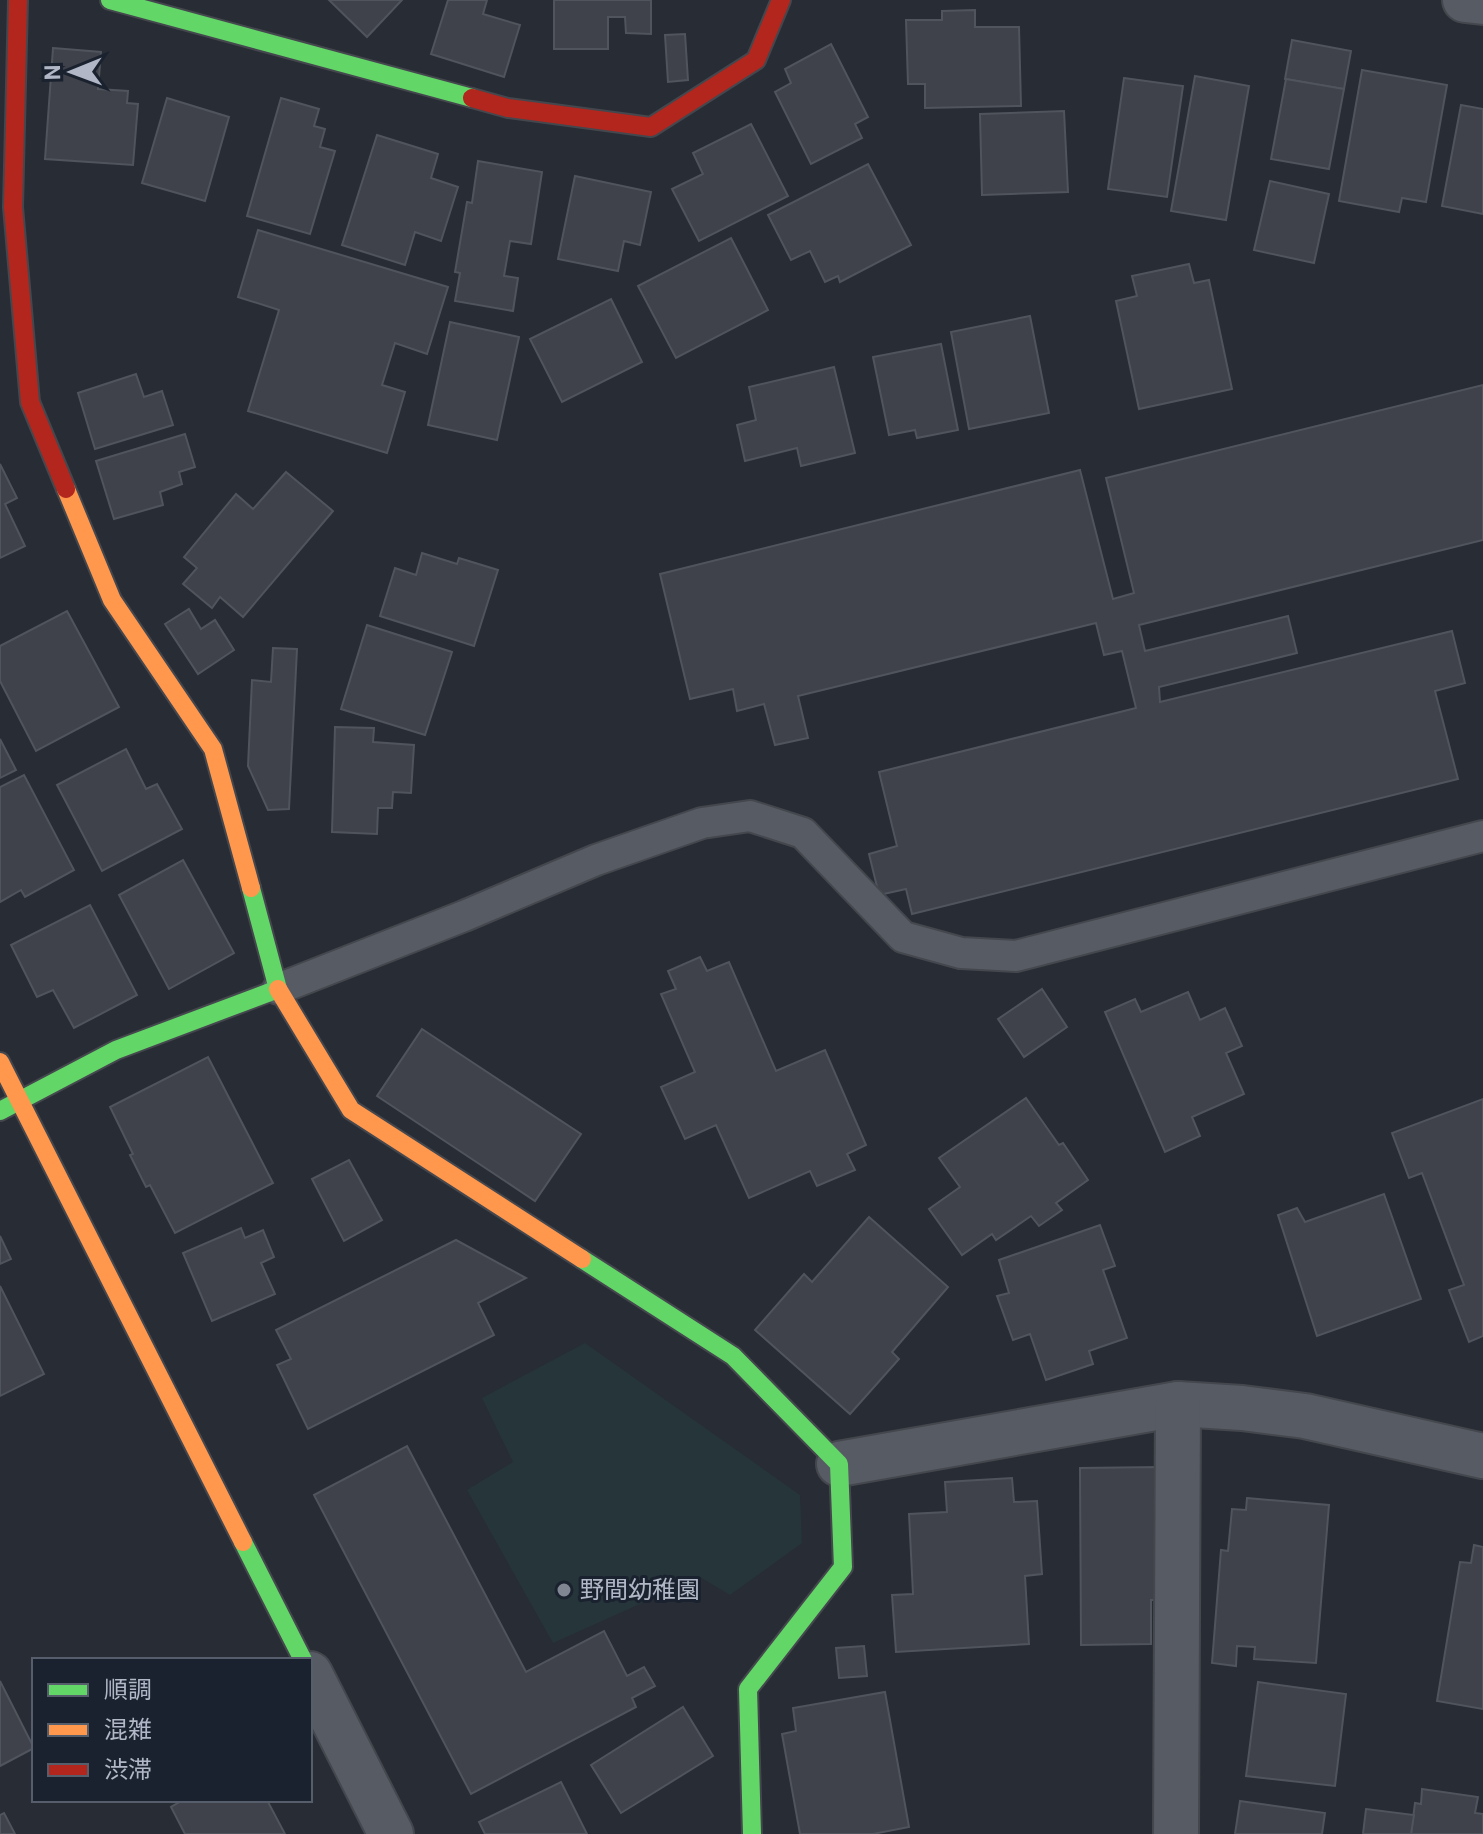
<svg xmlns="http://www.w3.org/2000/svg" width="1483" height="1834" viewBox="0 0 1483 1834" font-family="Roboto,'Noto Sans JP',sans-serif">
<rect width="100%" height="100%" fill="#282c34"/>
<!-- green -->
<path fill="#25353a" d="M 585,1343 L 800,1495 L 802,1543 L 730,1595 L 700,1577 L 553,1643 L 467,1490 L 513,1462 L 482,1398 Z"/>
<!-- building -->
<g fill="#3f424a" stroke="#50545c" stroke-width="2">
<path d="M 329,0 L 402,0 L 367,37 Z"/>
<path d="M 448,0 L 487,0 L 483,14 L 520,25 L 504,77 L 431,54 Z"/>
<path d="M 554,0 L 651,0 L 651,34 L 626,33 L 625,17 L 608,17 L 608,49 L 554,49 Z"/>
<path d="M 975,10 L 975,27 L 1019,27 L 1021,106 L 925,108 L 925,84 L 908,84 L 906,20 L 942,20 L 942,11 Z"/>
<path d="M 685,34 L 688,80 L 668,82 L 665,35 Z"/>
<path d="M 1292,40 L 1351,51 L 1344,89 L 1285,79 Z"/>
<path d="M 831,44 L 868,117 L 855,124 L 862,138 L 811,164 L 775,92 L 791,83 L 785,69 Z"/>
<path d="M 53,48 L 101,52 L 98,89 L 128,91 L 127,103 L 138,104 L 133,165 L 45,159 Z"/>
<path d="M 1362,70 L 1447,85 L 1426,202 L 1402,198 L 1399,212 L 1339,201 Z"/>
<path d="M 1195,76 L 1249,86 L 1226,220 L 1171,211 Z"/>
<path d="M 1124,78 L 1183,86 L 1167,197 L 1108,189 Z"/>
<path d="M 1286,79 L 1344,89 L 1329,169 L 1271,159 Z"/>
<path d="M 167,98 L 229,117 L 205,201 L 142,183 Z"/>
<path d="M 281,98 L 319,109 L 314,126 L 325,129 L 320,147 L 335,151 L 310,234 L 247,216 Z"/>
<path d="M 1461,105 L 1483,109 L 1483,214 L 1442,206 Z"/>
<path d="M 1064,111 L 1068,192 L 982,195 L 980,114 Z"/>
<path d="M 751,124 L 788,196 L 699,241 L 672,189 L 703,174 L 693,153 Z"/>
<path d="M 377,135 L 438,154 L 431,178 L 458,187 L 441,241 L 415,232 L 405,265 L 342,245 Z"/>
<path d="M 478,161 L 542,172 L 531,244 L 510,241 L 504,276 L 518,278 L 513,311 L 455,301 L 460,273 L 455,272 L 467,202 L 472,203 Z"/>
<path d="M 868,164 L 911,245 L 840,282 L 838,276 L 825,282 L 810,251 L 791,260 L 768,215 Z"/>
<path d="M 575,176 L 651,192 L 640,245 L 624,241 L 618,271 L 558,259 Z"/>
<path d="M 1270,181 L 1329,194 L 1314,263 L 1254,250 Z"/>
<path d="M 258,230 L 448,287 L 427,354 L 395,343 L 382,385 L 405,392 L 387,453 L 248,411 L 279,310 L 238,297 Z"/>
<path d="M 731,238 L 768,310 L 676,358 L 638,286 Z"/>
<path d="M 1189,264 L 1194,283 L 1209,280 L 1232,389 L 1139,409 L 1116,301 L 1137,296 L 1132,276 Z"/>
<path d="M 611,299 L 642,362 L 562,402 L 530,339 Z"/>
<path d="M 1030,316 L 1049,413 L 969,429 L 951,332 Z"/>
<path d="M 450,322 L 519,337 L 497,440 L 428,425 Z"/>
<path d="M 941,344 L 958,430 L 917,438 L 915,430 L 889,435 L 873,357 Z"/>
<path d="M 834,367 L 855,453 L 801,466 L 797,448 L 745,461 L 737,425 L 756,420 L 749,387 Z"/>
<path d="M 136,374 L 144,397 L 162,391 L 173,425 L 95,449 L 78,393 Z"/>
<path d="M 1483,385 L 1483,540 L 1139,625 L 1145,651 L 1288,616 L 1297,653 L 1159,687 L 1160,702 L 1452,631 L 1465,683 L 1435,691 L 1458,779 L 912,914 L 906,889 L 879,895 L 869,854 L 897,846 L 879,772 L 1136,708 L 1122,651 L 1104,655 L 1096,623 L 798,696 L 808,738 L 775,745 L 764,704 L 737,711 L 733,689 L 690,699 L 660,574 L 1080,470 L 1113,599 L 1134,593 L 1106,478 Z"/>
<path d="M 185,434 L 195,467 L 179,472 L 182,484 L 160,492 L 163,505 L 114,519 L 96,461 Z"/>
<path d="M 0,464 L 17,498 L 5,504 L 25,546 L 0,558 Z"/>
<path d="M 286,472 L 333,511 L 243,617 L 220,597 L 212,608 L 183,584 L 197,568 L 184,557 L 236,494 L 253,509 Z"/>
<path d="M 422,553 L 457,564 L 459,558 L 498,570 L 474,646 L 380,616 L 395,568 L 416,575 Z"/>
<path d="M 189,609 L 201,629 L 215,620 L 234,650 L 198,674 L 165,624 Z"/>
<path d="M 67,611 L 119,707 L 36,751 L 0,681 L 0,646 Z"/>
<path d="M 367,625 L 452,652 L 425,735 L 341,709 Z"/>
<path d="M 273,648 L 297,649 L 289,809 L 268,810 L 248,766 L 252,680 L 271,682 Z"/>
<path d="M 335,727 L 374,728 L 373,742 L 414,745 L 411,793 L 393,792 L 392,808 L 378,808 L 377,834 L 332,832 Z"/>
<path d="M 0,739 L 16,770 L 0,778 Z"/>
<path d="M 126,749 L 146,789 L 157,784 L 182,829 L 102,871 L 57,785 Z"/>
<path d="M 24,775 L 74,870 L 25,897 L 21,890 L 0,902 L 0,787 Z"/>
<path d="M 183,860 L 234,953 L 169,989 L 119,895 Z"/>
<path d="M 90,905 L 137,995 L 74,1028 L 53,990 L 37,997 L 11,945 Z"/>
<path d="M 700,957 L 707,971 L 729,962 L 776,1071 L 825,1050 L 866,1145 L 847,1154 L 855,1170 L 817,1186 L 810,1171 L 749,1198 L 716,1125 L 685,1139 L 661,1087 L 695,1072 L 661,994 L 676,989 L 668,971 Z"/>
<path d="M 1042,989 L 1067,1027 L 1024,1057 L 998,1019 Z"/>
<path d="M 1188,992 L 1200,1020 L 1225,1008 L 1242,1046 L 1226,1053 L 1244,1094 L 1192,1117 L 1200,1136 L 1165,1152 L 1105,1012 L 1135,999 L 1141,1012 Z"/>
<path d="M 422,1029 L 581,1134 L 535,1201 L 377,1096 Z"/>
<path d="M 208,1057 L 273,1183 L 175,1233 L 150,1185 L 146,1187 L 130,1155 L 133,1154 L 110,1107 Z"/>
<path d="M 1026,1098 L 1059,1145 L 1063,1143 L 1088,1180 L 1056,1203 L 1062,1210 L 1039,1226 L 1031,1216 L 996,1240 L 992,1234 L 962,1255 L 929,1209 L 960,1187 L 939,1158 Z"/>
<path d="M 1483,1099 L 1483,1336 L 1469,1342 L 1449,1290 L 1464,1285 L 1422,1173 L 1409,1178 L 1392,1133 Z"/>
<path d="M 349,1160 L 382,1220 L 344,1241 L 312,1179 Z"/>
<path d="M 1384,1194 L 1421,1299 L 1317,1336 L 1278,1215 L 1297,1208 L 1305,1222 Z"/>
<path d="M 869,1217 L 948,1287 L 892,1352 L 899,1359 L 850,1414 L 755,1330 L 804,1274 L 812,1282 Z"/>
<path d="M 1100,1225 L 1115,1266 L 1103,1270 L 1127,1338 L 1089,1351 L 1093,1364 L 1046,1380 L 1030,1334 L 1013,1340 L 997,1296 L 1009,1293 L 999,1260 Z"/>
<path d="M 241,1228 L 245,1238 L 263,1230 L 274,1257 L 261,1263 L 275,1294 L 212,1321 L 183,1253 Z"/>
<path d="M 0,1236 L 11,1259 L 0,1264 Z"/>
<path d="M 456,1240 L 526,1278 L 478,1303 L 494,1335 L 308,1429 L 277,1365 L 291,1359 L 276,1330 Z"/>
<path d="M 0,1286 L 44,1374 L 0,1396 Z"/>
<path d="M 407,1446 L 526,1672 L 604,1631 L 627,1676 L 644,1667 L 655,1686 L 632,1698 L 636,1707 L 471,1794 L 314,1495 Z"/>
<path d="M 1158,1467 L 1158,1600 L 1151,1600 L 1151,1644 L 1081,1645 L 1080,1468 Z"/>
<path d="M 1012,1478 L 1014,1502 L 1037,1501 L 1042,1574 L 1025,1576 L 1029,1644 L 896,1652 L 892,1595 L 913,1594 L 909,1514 L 947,1512 L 945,1482 Z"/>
<path d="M 1247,1498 L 1329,1505 L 1316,1663 L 1254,1659 L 1255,1647 L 1237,1646 L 1236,1666 L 1212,1663 L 1221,1550 L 1228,1551 L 1232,1509 L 1246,1510 Z"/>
<path d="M 1474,1545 L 1483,1547 L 1483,1709 L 1437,1701 L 1460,1562 L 1471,1563 Z"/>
<path d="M 864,1646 L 867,1676 L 839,1678 L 836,1648 Z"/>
<path d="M 0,1681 L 34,1748 L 0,1766 Z"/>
<path d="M 1258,1682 L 1346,1694 L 1335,1786 L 1246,1776 Z"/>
<path d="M 885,1692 L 909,1827 L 873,1834 L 800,1834 L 782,1734 L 796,1731 L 793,1708 Z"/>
<path d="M 683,1707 L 713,1756 L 621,1813 L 591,1765 Z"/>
<path d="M 561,1782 L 587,1834 L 485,1834 L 479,1822 Z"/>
<path d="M 1422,1789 L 1478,1797 L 1475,1813 L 1483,1814 L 1483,1834 L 1411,1834 L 1415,1803 L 1421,1804 Z"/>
<path d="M 183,1800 L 267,1800 L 285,1834 L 185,1834 L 171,1807 Z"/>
<path d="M 1240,1801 L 1325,1813 L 1322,1834 L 1235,1834 Z"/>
<path d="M 1366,1809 L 1414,1815 L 1411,1834 L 1363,1834 Z"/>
<path d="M 4,1813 L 15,1834 L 0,1834 L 0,1815 Z"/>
</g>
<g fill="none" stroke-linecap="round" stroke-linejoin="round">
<!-- lane casing -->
<g stroke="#44474d" stroke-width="34">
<path id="lane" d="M 278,989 L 464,916 L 596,860 L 702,823 L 750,816 L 803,833 L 903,937 L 961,953 L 1016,956 L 1483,836"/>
</g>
<!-- street casing -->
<g stroke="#44474d" stroke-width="48">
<g id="street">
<path d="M 1465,0 L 1483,2"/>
<path d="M 839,1464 L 1178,1404 L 1242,1408 L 1305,1416 L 1483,1456"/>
<path d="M 310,1674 L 391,1834"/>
<path d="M 1176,1834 L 1178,1404"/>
</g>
</g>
<!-- fast casing -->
<g stroke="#44474d" stroke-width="22">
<g id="fast">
<path d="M 110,0 L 472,98"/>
<path d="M 0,1111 L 116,1050 L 278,989 L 251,888"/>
<path d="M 582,1259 L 733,1356 L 839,1464 L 843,1567 L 748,1689 L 752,1834"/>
<path d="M 243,1542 L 303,1660"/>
</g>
</g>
<!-- slow casing -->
<g stroke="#44474d" stroke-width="22">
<g id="slow">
<path d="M 66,489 L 112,600 L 213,749 L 251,888"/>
<path d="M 278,989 L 351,1110 L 582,1259"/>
<path d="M 0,1062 L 243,1542"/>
</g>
</g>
<!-- jam casing -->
<g stroke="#44474d" stroke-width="22">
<g id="jam">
<path d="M 18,0 L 13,207 L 30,402 L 66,489"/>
<path d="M 472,98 L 508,108 L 651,127 L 756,60 L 781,0"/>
</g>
</g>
<!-- lane -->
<use href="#lane" stroke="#575b63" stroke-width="30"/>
<!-- street -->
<use href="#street" stroke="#575b63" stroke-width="44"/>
<!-- fast -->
<use href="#fast" stroke="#63d668" stroke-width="18"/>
<!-- slow -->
<use href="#slow" stroke="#ff974d" stroke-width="18"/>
<!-- jam -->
<use href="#jam" stroke="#b3261e" stroke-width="18"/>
</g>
<!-- markers -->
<circle fill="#818693" stroke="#1b222f" stroke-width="3" cx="564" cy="1590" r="8"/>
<g text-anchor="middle" stroke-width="6" stroke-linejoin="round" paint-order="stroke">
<!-- poi labels -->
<g font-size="24" fill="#b1b7c6" stroke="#1b222f" text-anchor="start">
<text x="580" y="1598">野間幼稚園</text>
</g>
</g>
<!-- legend -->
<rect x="32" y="1658" width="280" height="144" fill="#1b222f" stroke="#575e6b" stroke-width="2"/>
<rect x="48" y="1684" width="40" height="12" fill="#63d668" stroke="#575e6b" stroke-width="2"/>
<text x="104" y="1698" font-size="24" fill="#b1b7c6">順調</text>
<rect x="48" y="1724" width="40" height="12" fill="#ff974d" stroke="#575e6b" stroke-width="2"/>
<text x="104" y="1738" font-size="24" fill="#b1b7c6">混雑</text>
<rect x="48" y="1764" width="40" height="12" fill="#b3261e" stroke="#575e6b" stroke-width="2"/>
<text x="104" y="1778" font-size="24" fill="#b1b7c6">渋滞</text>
<!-- north arrow -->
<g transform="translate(72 72) rotate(269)" stroke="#1b222f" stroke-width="6" paint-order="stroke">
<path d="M0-6L14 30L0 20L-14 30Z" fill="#b1b7c6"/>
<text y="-12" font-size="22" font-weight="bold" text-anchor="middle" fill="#b1b7c6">N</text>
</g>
</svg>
